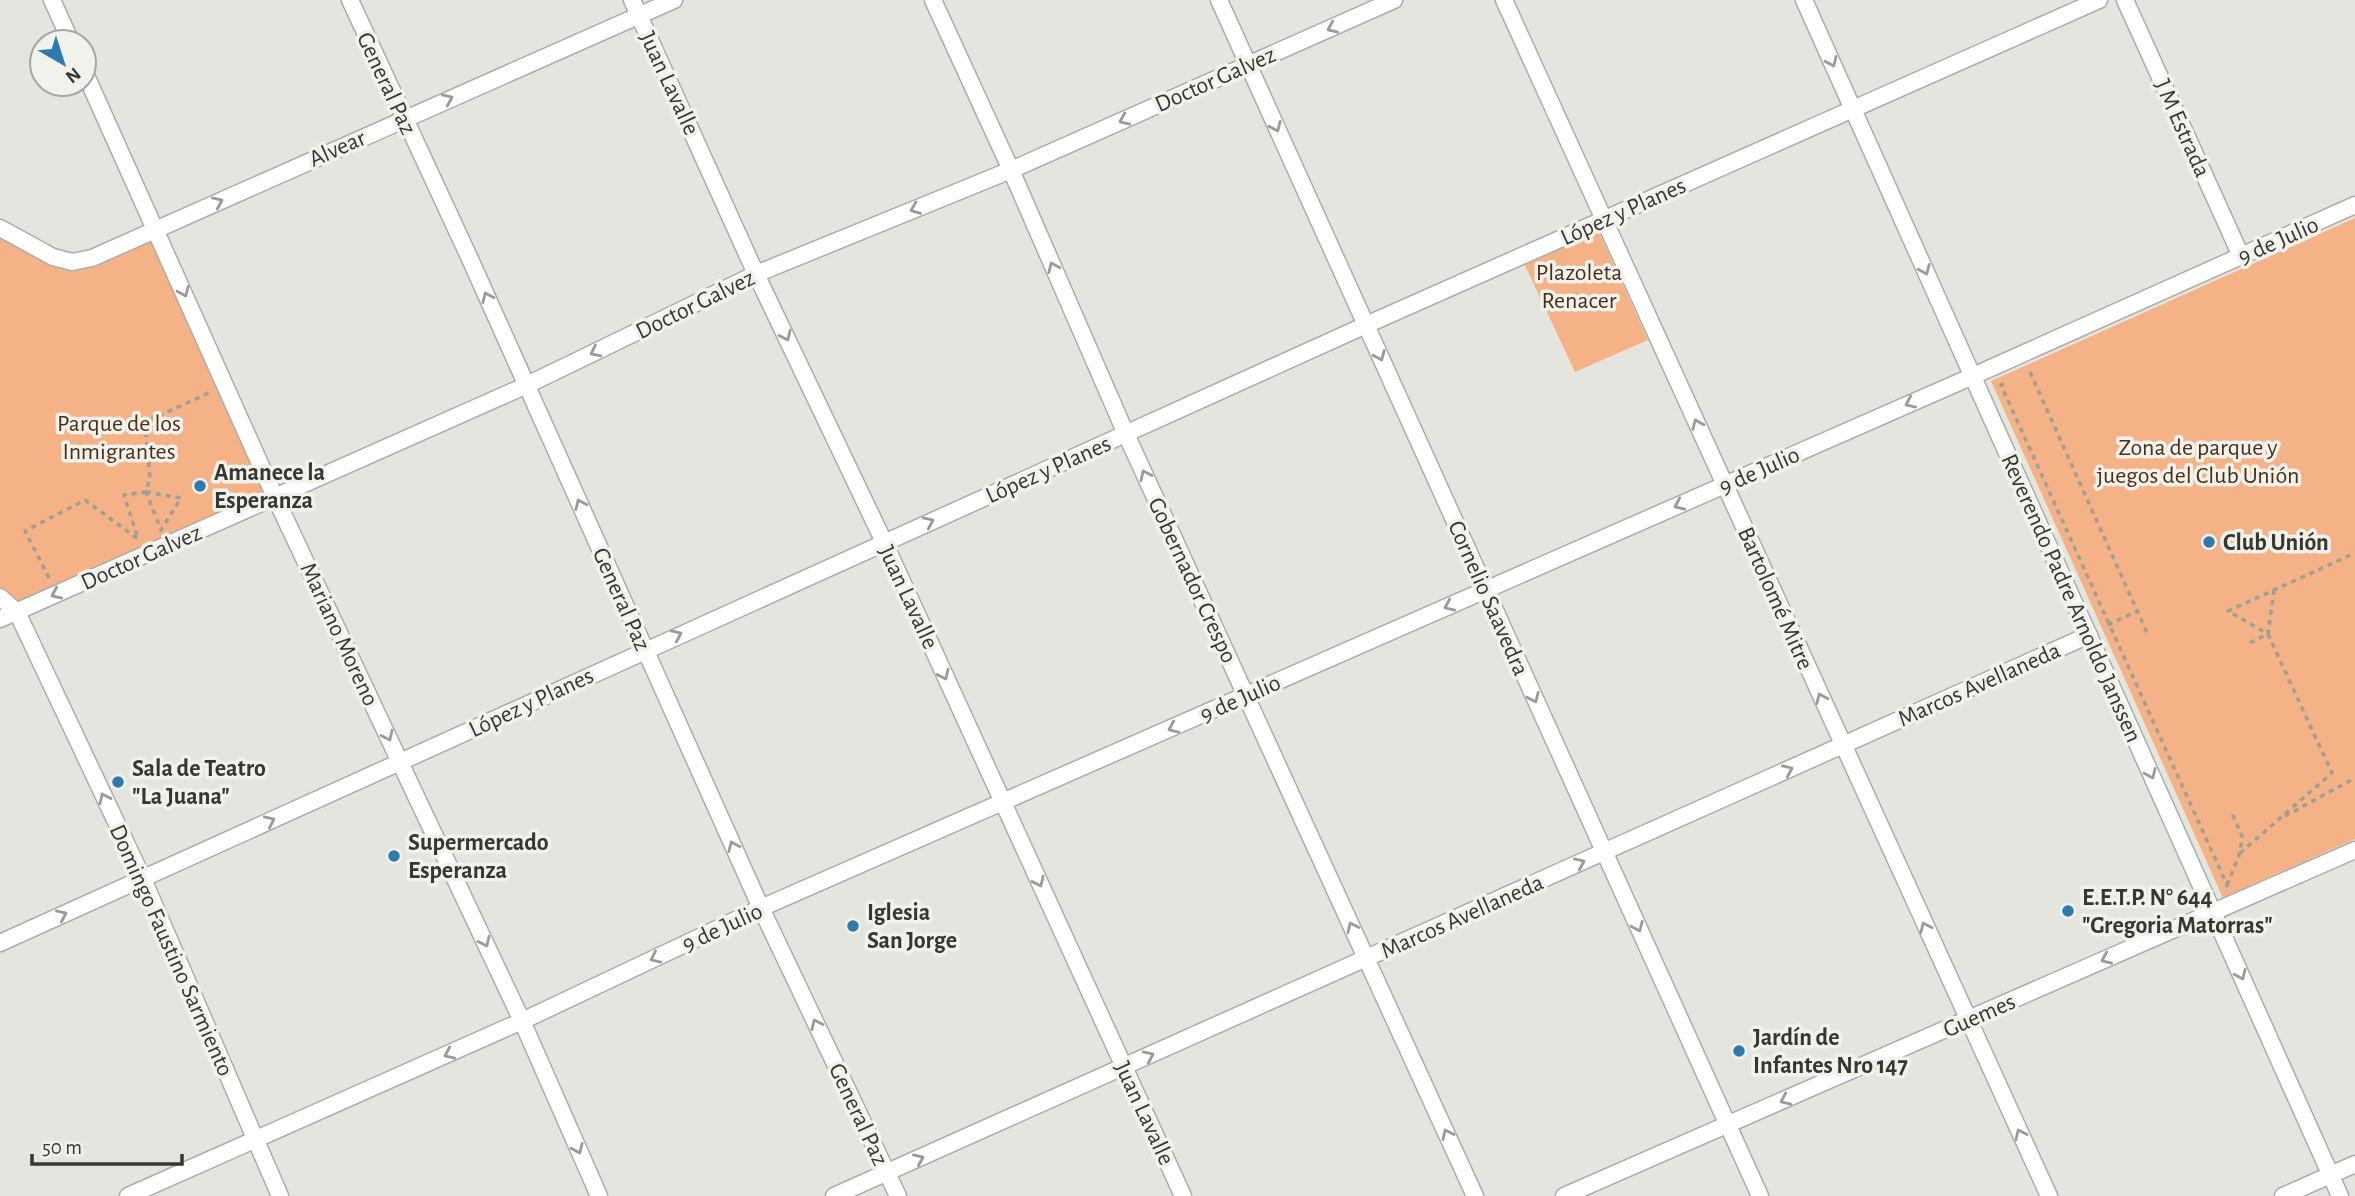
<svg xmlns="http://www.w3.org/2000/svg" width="2355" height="1196" viewBox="0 0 2355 1196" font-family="'Alegreya Sans',sans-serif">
<rect width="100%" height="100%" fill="#e5e5df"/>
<!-- green -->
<g fill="#f4b286">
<path d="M 2355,218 L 2355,839 L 2223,898 L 1991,381 Z"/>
<path d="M 0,228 L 72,262 L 156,229 L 275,497 L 0,619 Z"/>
<path d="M 1598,230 L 1648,340 L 1575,372 L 1524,263 Z"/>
</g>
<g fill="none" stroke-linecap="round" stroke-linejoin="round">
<!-- minor casing -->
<g stroke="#acada7" stroke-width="19">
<g id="minor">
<path d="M 52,0 L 71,42"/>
<path d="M 350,0 L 470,259 L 761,908 L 898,1196"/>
<path d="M 632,0 L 756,274 L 884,542 L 1183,1196"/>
<path d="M 933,0 L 1011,170 L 1126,434 L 1475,1196"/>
<path d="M 1219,0 L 1760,1196"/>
<path d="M 1504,0 L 2049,1196"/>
<path d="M 1804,0 L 2340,1196"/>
<path d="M 2125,0 L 2241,256"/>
<path d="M 84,71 L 275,497 L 522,1021 L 599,1196"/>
<path d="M 0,228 L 53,257 L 72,262 L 92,258 L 674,0"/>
<path d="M 0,597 L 17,612 L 143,879 L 280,1196"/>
<path d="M 0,619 L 527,385 L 756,274 L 1011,170 L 1394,0"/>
<path d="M 0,943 L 1366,325 L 2099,0"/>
<path d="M 128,1196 L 522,1021 L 761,908 L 1973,376 L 2355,205"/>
<path d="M 834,1196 L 2089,635"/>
<path d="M 1564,1196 L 2355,850"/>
<path d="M 2283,1196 L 2355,1164"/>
</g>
</g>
<!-- path -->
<g stroke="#9f9f9a" stroke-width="3.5" stroke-dasharray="5 5" stroke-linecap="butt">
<path d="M 2030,372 L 2148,635"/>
<path d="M 2004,384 L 2001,385 L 2228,887"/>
<path d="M 146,492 L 181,498 L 161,530 Z"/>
<path d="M 49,578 L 25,531 L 85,500 L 138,539 L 124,495 L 146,492 L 150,477 L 145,422 L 211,392"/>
<path d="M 2274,590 L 2268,634 L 2228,611 L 2355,553"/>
<path d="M 2108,625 L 2137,611"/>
<path d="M 2285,816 L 2355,778"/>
<path d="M 2240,853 L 2332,773 L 2268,634 L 2247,644"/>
<path d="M 2227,885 L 2240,853 L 2242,836 L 2232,813"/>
</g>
<!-- minor -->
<use href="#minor" stroke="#fff" stroke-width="16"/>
</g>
<!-- one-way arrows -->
<defs><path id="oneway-chevron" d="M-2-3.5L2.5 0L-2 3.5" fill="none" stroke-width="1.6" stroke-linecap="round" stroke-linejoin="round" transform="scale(1.75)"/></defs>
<g stroke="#9a9a99">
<use href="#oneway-chevron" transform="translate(1332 28) rotate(156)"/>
<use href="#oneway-chevron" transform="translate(1832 62) rotate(66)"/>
<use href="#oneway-chevron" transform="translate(448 99) rotate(-24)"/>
<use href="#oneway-chevron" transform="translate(1124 120) rotate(156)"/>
<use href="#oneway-chevron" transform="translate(1276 127) rotate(66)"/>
<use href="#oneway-chevron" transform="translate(218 202) rotate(-24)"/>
<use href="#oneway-chevron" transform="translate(915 209) rotate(158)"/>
<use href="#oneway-chevron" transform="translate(1053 267) rotate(-114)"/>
<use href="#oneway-chevron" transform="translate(1925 270) rotate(66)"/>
<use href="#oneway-chevron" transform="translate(184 292) rotate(66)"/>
<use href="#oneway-chevron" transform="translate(487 297) rotate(-114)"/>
<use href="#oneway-chevron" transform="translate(786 336) rotate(65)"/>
<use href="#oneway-chevron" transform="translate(595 352) rotate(154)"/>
<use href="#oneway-chevron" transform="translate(1380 356) rotate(66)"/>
<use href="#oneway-chevron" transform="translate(1910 403) rotate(156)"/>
<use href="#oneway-chevron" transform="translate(1697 424) rotate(-114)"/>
<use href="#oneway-chevron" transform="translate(1145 475) rotate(-115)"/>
<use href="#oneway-chevron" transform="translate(580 504) rotate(-114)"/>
<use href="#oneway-chevron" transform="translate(1679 505) rotate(156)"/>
<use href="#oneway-chevron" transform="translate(929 522) rotate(-24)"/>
<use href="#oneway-chevron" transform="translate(56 594) rotate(156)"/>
<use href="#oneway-chevron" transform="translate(1449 606) rotate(156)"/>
<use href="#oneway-chevron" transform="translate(677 635) rotate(-24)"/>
<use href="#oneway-chevron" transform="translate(944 675) rotate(65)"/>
<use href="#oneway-chevron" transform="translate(1534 698) rotate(66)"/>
<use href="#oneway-chevron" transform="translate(1821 698) rotate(-114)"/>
<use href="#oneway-chevron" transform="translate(1173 728) rotate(156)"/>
<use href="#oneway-chevron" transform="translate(388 736) rotate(65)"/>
<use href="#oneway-chevron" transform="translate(1788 770) rotate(-24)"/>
<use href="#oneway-chevron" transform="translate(2151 774) rotate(66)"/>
<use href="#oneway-chevron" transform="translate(104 798) rotate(-115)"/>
<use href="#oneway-chevron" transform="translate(270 821) rotate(-25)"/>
<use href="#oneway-chevron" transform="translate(733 846) rotate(-114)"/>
<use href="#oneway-chevron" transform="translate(1580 863) rotate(-24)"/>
<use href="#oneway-chevron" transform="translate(1039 882) rotate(65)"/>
<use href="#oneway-chevron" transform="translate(62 915) rotate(-24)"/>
<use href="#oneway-chevron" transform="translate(1352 927) rotate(-115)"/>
<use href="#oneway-chevron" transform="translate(1638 927) rotate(66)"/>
<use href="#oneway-chevron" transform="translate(1925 927) rotate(-114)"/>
<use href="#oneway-chevron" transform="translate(485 942) rotate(65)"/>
<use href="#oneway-chevron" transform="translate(655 958) rotate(155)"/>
<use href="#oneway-chevron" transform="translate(2106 959) rotate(156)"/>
<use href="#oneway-chevron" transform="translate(2241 975) rotate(66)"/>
<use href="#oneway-chevron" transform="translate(816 1024) rotate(-115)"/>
<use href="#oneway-chevron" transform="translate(449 1054) rotate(156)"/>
<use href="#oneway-chevron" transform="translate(1149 1056) rotate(-24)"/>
<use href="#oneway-chevron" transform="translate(1785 1100) rotate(156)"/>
<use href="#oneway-chevron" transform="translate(1447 1134) rotate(-115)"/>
<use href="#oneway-chevron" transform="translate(2020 1134) rotate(-115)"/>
<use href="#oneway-chevron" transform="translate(578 1149) rotate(66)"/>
<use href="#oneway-chevron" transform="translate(919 1159) rotate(-24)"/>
</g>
<!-- markers -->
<g fill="#2f7aad" stroke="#f2f2ec" stroke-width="2.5">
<circle cx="200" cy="486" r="7"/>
<circle cx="2209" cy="542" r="7"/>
<circle cx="118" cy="782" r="7"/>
<circle cx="394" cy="856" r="7"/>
<circle cx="2068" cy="911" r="7"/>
<circle cx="853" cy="926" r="7"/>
<circle cx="1739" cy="1051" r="7"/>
</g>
<g text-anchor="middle" stroke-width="7" stroke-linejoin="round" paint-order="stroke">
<!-- street labels -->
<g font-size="24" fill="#363633" stroke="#f2f2ec">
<text transform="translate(1215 79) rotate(-24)" y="8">Doctor Galvez</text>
<text transform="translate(387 83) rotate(65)" y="8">General Paz</text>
<text transform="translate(670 83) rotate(65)" y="8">Juan Lavalle</text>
<text transform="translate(2183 128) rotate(66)" y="8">J M Estrada</text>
<text transform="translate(337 148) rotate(-24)" y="8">Alvear</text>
<text transform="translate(1623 211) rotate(-24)" y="8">López y Planes</text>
<text transform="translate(2278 240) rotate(-24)" y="8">9 de Julio</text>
<text transform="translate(695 304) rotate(-26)" y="8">Doctor Galvez</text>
<text transform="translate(1048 469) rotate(-24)" y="8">López y Planes</text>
<text transform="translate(1759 470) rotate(-24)" y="8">9 de Julio</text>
<text transform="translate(141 557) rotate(-24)" y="8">Doctor Galvez</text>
<text transform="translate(1193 580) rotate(65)" y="8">Gobernador Crespo</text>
<text transform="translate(909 597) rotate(65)" y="8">Juan Lavalle</text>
<text transform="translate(1489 598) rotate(66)" y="8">Cornelio Saavedra</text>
<text transform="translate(1776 598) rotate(66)" y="8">Bartolomé Mitre</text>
<text transform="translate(2072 598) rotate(66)" y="8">Reverendo Padre Arnoldo Janssen</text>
<text transform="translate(622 599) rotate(66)" y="8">General Paz</text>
<text transform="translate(340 634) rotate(65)" y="8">Mariano Moreno</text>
<text transform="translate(1979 684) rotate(-24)" y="8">Marcos Avellaneda</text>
<text transform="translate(1240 698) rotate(-24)" y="8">9 de Julio</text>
<text transform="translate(531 702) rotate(-25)" y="8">López y Planes</text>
<text transform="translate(1462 916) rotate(-24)" y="8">Marcos Avellaneda</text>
<text transform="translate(722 927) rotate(-25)" y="8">9 de Julio</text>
<text transform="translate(172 950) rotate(66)" y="8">Domingo Faustino Sarmiento</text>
<text transform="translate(1979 1015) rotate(-24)" y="8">Guemes</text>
<text transform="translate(1145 1113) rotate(65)" y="8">Juan Lavalle</text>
<text transform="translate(859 1114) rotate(65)" y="8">General Paz</text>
</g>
<!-- park labels -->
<g font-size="24" fill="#4c2d17" stroke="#f2f2ec">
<text x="1579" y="280">Plazoleta<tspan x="1579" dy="28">Renacer</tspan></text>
<text x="119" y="431">Parque de los<tspan x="119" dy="28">Inmigrantes</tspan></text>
<text x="2198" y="455">Zona de parque y<tspan x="2198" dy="28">juegos del Club Unión</tspan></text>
</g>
<!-- poi labels -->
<g font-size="24" font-weight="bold" fill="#363633" stroke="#f2f2ec" text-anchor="start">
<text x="214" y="480">Amanece la<tspan x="214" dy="28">Esperanza</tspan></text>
<text x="2223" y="550">Club Unión</text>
<text x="132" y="776">Sala de Teatro<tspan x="132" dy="28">"La Juana"</tspan></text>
<text x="408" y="850">Supermercado<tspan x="408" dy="28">Esperanza</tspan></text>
<text x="2082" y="905">E.E.T.P. N° 644<tspan x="2082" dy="28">"Gregoria Matorras"</tspan></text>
<text x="867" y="920">Iglesia<tspan x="867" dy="28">San Jorge</tspan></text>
<text x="1753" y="1045">Jardín de<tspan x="1753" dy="28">Infantes Nro 147</tspan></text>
</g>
</g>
<!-- north arrow -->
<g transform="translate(63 63) rotate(141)"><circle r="33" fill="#f2f2ec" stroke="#a7a7a2" stroke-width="2"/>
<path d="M0-5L12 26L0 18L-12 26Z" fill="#2f7aad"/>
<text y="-10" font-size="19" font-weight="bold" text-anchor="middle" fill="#363633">N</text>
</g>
<!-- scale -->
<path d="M32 1154v10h150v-10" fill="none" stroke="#363633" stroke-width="3.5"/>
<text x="42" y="1154" font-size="21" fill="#363633" stroke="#f2f2ec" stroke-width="5" paint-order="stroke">50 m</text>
</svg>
